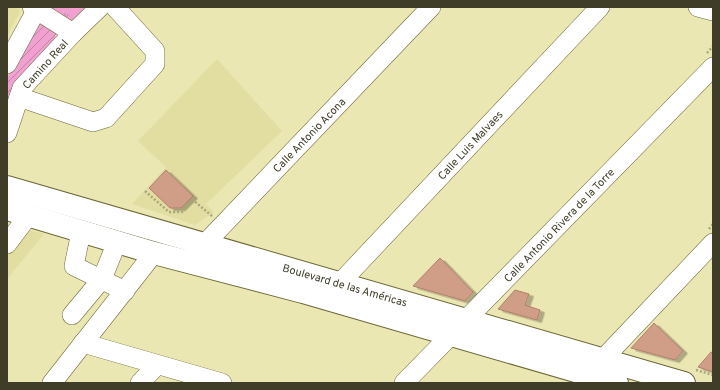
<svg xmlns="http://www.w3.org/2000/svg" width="720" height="390" viewBox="0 0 720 390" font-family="Overpass,sans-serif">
<defs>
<pattern id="grass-tufts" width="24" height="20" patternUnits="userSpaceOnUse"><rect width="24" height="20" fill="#f0a1cf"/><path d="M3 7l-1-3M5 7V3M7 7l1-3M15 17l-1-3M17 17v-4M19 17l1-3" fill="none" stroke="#c484a8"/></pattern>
<pattern id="garden-furrows" width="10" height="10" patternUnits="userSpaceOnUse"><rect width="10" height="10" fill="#f0a1cf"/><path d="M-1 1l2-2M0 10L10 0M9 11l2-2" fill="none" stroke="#c484a8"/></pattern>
<filter id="shadow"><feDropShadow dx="4.5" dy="2.5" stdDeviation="0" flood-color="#0004"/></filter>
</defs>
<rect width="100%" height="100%" fill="#ebe7b2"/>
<!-- built -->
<g fill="#e2dda1">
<path d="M 7,7 L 15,7 L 20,11 L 7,37 Z"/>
<path d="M 217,59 L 282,131 L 206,204 L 214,212 L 195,225 L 132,204 L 166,167 L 138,141 Z"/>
<path d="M 7,223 L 44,234 L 7,279 Z"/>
</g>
<!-- grass -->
<path fill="url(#grass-tufts)" d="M 48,7 L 87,7 L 70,23 Z"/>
<!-- garden -->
<path fill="url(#garden-furrows)" d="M 38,23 C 47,23 52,26 56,34 L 54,41 C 37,59 14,78 7,103 L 7,78 L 30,35 Z"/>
<!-- building -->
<g fill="#d09d87" stroke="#b1806b" filter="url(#shadow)">
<path d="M 166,170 L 193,196 L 181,208 L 170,208 L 149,188 Z"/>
<path d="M 440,258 L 473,292 L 465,301 L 413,286 Z"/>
<path d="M 515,290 L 529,294 L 525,305 L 540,310 L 537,320 L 498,309 Z"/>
<path d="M 654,323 L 683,351 L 675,360 L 631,348 Z"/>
<path d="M 711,352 L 713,353 L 713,372 L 698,367 Z"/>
</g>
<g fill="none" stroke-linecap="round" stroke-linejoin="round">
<!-- minor casing -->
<g stroke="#6b6736" stroke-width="20">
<g id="minor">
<path d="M 32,7 L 73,33"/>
<path d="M 698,7 L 713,11"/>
<path d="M 7,64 L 38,7"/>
<path d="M 19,97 L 93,122 L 106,118 L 155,64 L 155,51 L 115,7"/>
<path d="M 7,133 L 22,88 L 73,33 L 100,7"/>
<path d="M 81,232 L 74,266 L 125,291"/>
<path d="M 7,244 L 28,216"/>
<path d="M 196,253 L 431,7"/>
<path d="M 339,284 L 600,7"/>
<path d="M 72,315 L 102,279 L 117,242"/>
<path d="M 83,343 L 222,383"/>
<path d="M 602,360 L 713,243"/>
<path d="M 52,383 L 154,253"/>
<path d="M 140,383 L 157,365"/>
<path d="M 404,383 L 713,67"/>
</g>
</g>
<!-- major casing -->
<g stroke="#6b6736" stroke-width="24">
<g id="major">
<path d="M 7,187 L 684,383"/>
<path d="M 7,209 L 154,253 L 303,292 L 617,383"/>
</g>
</g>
<!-- path -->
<g stroke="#a9a67d" stroke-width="2.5" stroke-dasharray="2 2" stroke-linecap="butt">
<path d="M 707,53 L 713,46"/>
<path d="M 145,191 L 169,212 L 182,212 L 193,200 L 212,216"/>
<path d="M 709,229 L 713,224"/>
<path d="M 696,370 L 713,375"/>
</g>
<!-- minor -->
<use href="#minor" stroke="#fff" stroke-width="19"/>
<!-- major -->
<use href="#major" stroke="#fff" stroke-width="22"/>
</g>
<g text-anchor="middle" stroke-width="4" stroke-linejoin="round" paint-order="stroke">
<!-- street labels -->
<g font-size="11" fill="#3f3d28" stroke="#fff">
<text transform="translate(45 64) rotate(-48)" y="4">Camino Real</text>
<text transform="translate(309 135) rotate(-46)" y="4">Calle Antonio Acona</text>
<text transform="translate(470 145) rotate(-47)" y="4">Calle Luis Malvaes</text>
<text transform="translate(559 225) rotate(-46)" y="4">Calle Antonio Rivera de la Torre</text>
<text transform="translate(345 285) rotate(16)" y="4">Boulevard de las Américas</text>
</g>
</g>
<!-- border -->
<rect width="720" height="390" fill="none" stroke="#3f3d28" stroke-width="16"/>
</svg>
